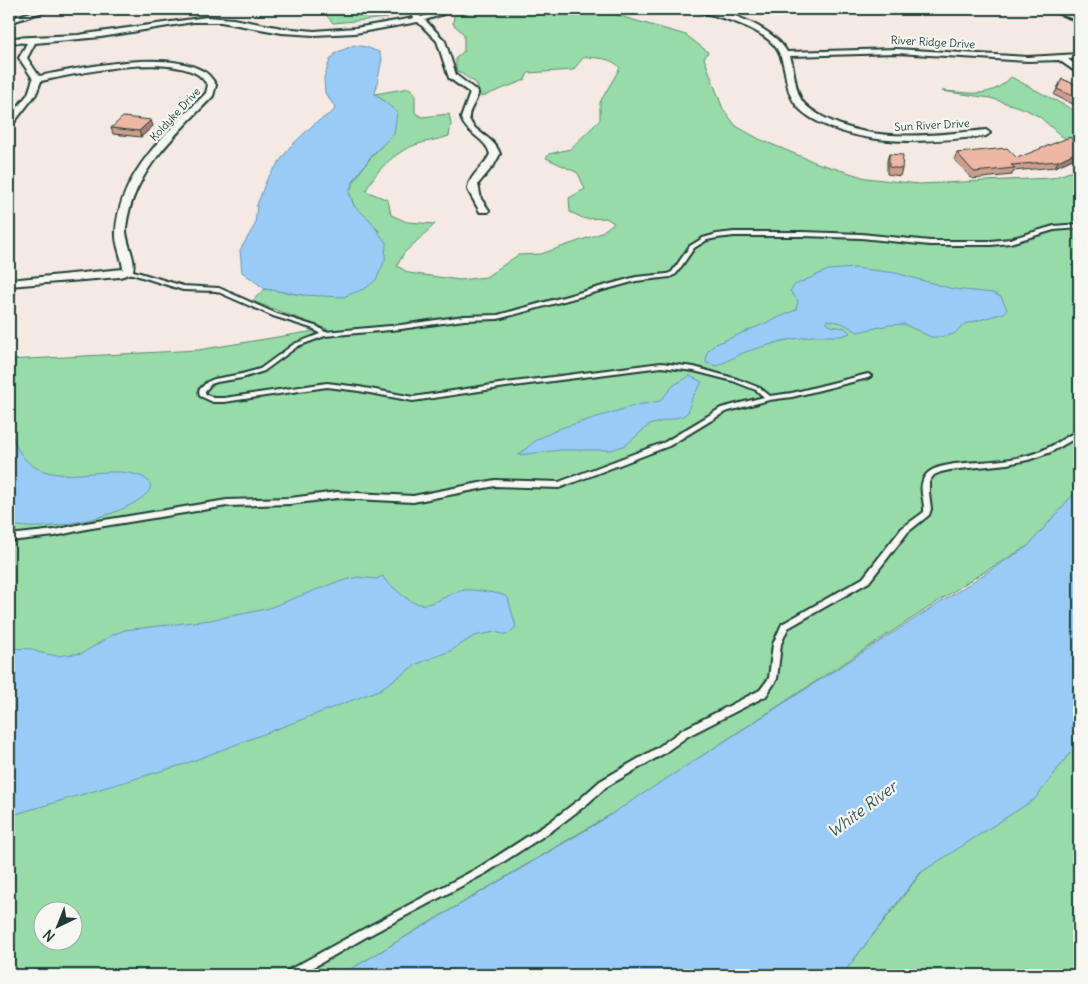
<svg xmlns="http://www.w3.org/2000/svg" width="1088" height="984" viewBox="0 0 1088 984" font-family="Delius,sans-serif">
<rect width="100%" height="100%" fill="#f4e9e3"/>
<filter id="ink" filterUnits="userSpaceOnUse"><feTurbulence type="fractalNoise" baseFrequency=".02" numOctaves="2"/><feDisplacementMap in="SourceGraphic" scale="10" xChannelSelector="R" yChannelSelector="G"/><feConvolveMatrix kernelMatrix="1 2 1 2 8 2 1 2 1" color-interpolation-filters="sRGB"/></filter>
<g filter="url(#ink)">
<!-- green -->
<g fill="#96dba8" stroke="#5a8c6e" fill-rule="evenodd">
<path d="M 329,9 L 387,9 L 388,18 L 333,23 L 327,16 Z"/>
<path d="M 468,9 L 627,9 L 616,15 L 686,35 L 708,52 L 704,58 L 723,109 L 736,126 L 759,139 L 817,163 L 866,178 L 919,184 L 1052,178 L 1079,169 L 1079,490 L 1028,546 L 974,578 L 630,803 L 341,975 L 9,975 L 9,360 L 198,350 L 327,329 L 252,301 L 265,289 L 303,295 L 379,231 L 354,206 L 349,192 C 359,169 376,151 394,133 L 384,101 L 375,94 L 409,88 L 415,93 L 415,113 L 422,117 L 449,114 L 451,124 L 449,136 C 438,140 426,141 415,145 C 395,152 374,172 366,191 L 388,200 L 391,215 L 407,222 L 435,224 L 404,253 L 397,266 L 409,273 L 460,280 L 486,277 L 518,255 L 541,254 L 599,234 L 614,223 L 606,218 L 585,219 L 570,212 L 569,198 L 585,189 L 578,173 L 546,158 L 549,154 L 570,149 L 600,120 L 600,102 L 620,68 C 612,57 596,58 584,57 L 573,70 L 528,73 L 525,80 L 481,97 L 476,83 L 456,70 L 456,58 L 464,51 L 464,34 L 453,24 L 454,16 ZM 42,912 L 72,912 L 72,942 L 42,942 Z"/>
<path d="M 1011,77 L 1079,113 L 1079,147 L 1060,135 L 1040,117 L 1025,109 L 990,98 L 942,91 C 971,92 989,100 1011,77 Z"/>
<path d="M 1079,747 L 1079,975 L 842,975 L 946,841 Z"/>
</g>
<!-- water -->
<g fill="#9acbf7" stroke="#6992a9">
<path d="M 354,45 L 366,47 L 379,52 L 382,59 L 375,94 L 397,112 L 394,134 L 372,155 L 355,178 L 349,192 L 354,206 L 370,220 L 386,243 L 385,260 L 376,280 L 366,288 L 343,297 L 303,295 L 265,289 L 242,272 L 240,250 L 255,225 L 257,205 L 267,179 L 290,147 L 314,124 L 334,111 L 335,107 L 325,93 L 324,78 L 330,60 L 336,53 Z"/>
<path d="M 855,268 L 896,273 L 953,289 L 993,293 L 1001,297 L 1007,309 L 1004,313 L 965,324 L 954,334 L 940,337 L 931,337 L 904,324 L 889,325 L 858,332 L 842,323 L 827,320 L 827,323 L 831,326 L 845,328 L 850,333 L 842,336 L 813,336 L 782,341 L 745,352 L 717,366 L 706,363 L 707,352 L 714,345 L 796,310 L 798,301 L 790,291 L 795,285 L 828,270 Z"/>
<path d="M 690,376 L 702,382 L 692,398 L 688,412 L 683,416 L 649,425 L 626,445 L 611,450 L 561,450 L 518,455 L 538,439 L 561,428 L 637,405 L 660,401 L 674,385 Z"/>
<path d="M 9,411 C 11,424 11,439 19,451 C 45,493 100,463 137,475 C 177,488 116,513 103,516 C 77,523 34,532 9,524 Z"/>
<path d="M 1079,488 L 1079,747 L 1069,754 L 1035,799 L 920,873 L 842,975 L 341,975 L 596,824 L 1028,546 Z"/>
<path d="M 383,576 L 385,580 C 393,587 401,595 409,600 C 430,613 446,592 465,590 C 471,589 497,593 503,595 L 508,598 L 516,627 L 507,635 L 495,632 L 474,636 L 450,651 L 417,664 L 379,690 L 185,764 L 9,816 L 9,648 L 32,649 L 37,652 L 57,656 L 83,653 L 112,635 L 125,630 L 210,620 L 252,612 L 269,608 L 334,583 L 358,577 L 376,579 Z"/>
</g>
<g fill="none" stroke-linecap="round" stroke-linejoin="round">
<!-- lane casing -->
<g stroke="#1f3d34" stroke-width="4">
<g id="lane">
<path d="M 1079,224 L 1079,228 L 1054,230 L 1010,243 L 991,245 L 930,245 L 861,238 L 803,236 L 734,236 L 717,238 L 707,240 L 694,248 L 676,274 L 670,277 L 636,281 L 498,319 L 464,320 L 401,329 L 325,336 L 298,346 L 264,371 L 242,378 L 217,382 L 211,384 L 205,391 L 205,394 L 214,398 L 224,398 L 327,383 L 359,387 L 413,397 L 506,383 L 661,363 L 694,367 L 737,379 L 760,388 L 770,396 L 792,393 L 868,374 L 871,376 L 868,378 L 792,397 L 769,400 L 725,412 L 669,446 L 559,488 L 495,486 L 413,502 L 337,498 L 290,504 L 227,506 L 86,529 L 55,536 L 9,541 L 9,535 L 55,530 L 86,523 L 227,500 L 290,498 L 337,492 L 413,496 L 495,480 L 559,482 L 665,442 L 721,408 L 764,397 L 756,390 L 733,381 L 694,371 L 661,367 L 506,387 L 413,401 L 359,391 L 327,387 L 224,402 L 213,402 L 200,396 L 199,390 L 207,382 L 214,379 L 242,374 L 260,369 L 294,344 L 320,334 L 314,329 L 273,316 L 216,291 L 183,290 L 126,272 L 126,270 L 130,270 L 183,286 L 219,288 L 277,314 L 318,327 L 325,332 L 401,325 L 464,316 L 498,315 L 636,277 L 667,274 L 672,272 L 690,246 L 703,238 L 717,234 L 734,232 L 803,232 L 861,234 L 930,241 L 991,241 L 1010,239 L 1054,226 Z"/>
<path d="M 1077,431 L 1079,431 L 1079,436 L 1051,452 L 1028,460 L 1007,464 L 950,470 L 941,472 L 934,475 L 930,480 L 929,483 L 929,492 L 931,509 L 929,515 L 908,532 L 869,582 L 788,628 L 781,644 L 777,679 L 766,696 L 688,736 L 663,754 L 606,787 L 586,805 L 553,830 L 486,873 L 366,937 L 300,975 L 286,975 L 287,971 L 360,931 L 480,867 L 547,824 L 580,799 L 600,781 L 657,748 L 682,730 L 760,690 L 769,678 L 773,644 L 782,624 L 863,578 L 902,528 L 924,512 C 925,500 918,489 924,478 C 930,467 945,466 955,464 C 982,461 1010,462 1036,453 C 1050,448 1063,439 1077,431 Z"/>
</g>
</g>
<!-- street casing -->
<g stroke="#1f3d34" stroke-width="4">
<g id="street">
<path d="M 41,9 L 52,9 L 9,23 L 9,19 Z"/>
<path d="M 407,9 L 413,9 L 421,17 L 448,9 L 459,9 L 425,20 L 445,41 L 456,75 L 478,92 C 478,101 468,109 469,118 C 472,132 495,137 500,154 L 494,165 L 478,184 L 481,199 L 489,210 L 488,212 L 480,212 L 468,190 C 468,176 484,167 490,154 C 486,138 466,134 461,118 L 470,93 L 449,78 L 437,41 L 418,22 L 355,33 L 314,35 L 282,33 L 221,22 L 193,22 L 101,37 L 35,43 L 27,58 L 39,76 C 80,68 166,49 203,71 C 208,73 213,80 216,85 L 213,96 C 176,135 132,172 126,228 C 125,243 138,260 132,273 L 120,277 L 9,286 L 9,280 L 123,269 C 122,256 115,245 116,232 C 119,173 168,132 206,93 L 208,85 C 205,82 201,76 197,74 C 163,54 79,73 41,81 L 36,94 L 12,125 L 9,126 L 9,118 L 28,94 L 33,79 L 19,58 L 27,43 L 9,42 L 9,38 L 78,35 L 207,17 L 233,19 L 282,28 L 314,31 L 355,28 L 414,18 Z"/>
<path d="M 694,9 C 722,7 773,27 787,52 L 897,49 L 1028,57 L 1079,54 L 1079,58 L 1068,59 L 1079,68 L 1079,74 L 1059,60 L 1028,61 L 897,53 L 790,56 C 795,70 794,88 802,101 C 807,108 816,113 823,117 C 873,144 932,135 986,130 L 990,133 L 986,136 C 934,141 882,147 832,128 C 820,123 806,117 797,106 C 781,87 790,58 770,41 C 756,29 737,22 719,17 C 711,14 701,13 694,9 Z"/>
<path d="M 1046,9 L 1056,9 L 1079,17 L 1079,21 Z"/>
</g>
</g>
<!-- lane -->
<use href="#lane" fill="#f6f6f2" fill-rule="evenodd"/>
<!-- street -->
<use href="#street" fill="#f6f6f2" fill-rule="evenodd"/>
</g>
<!-- wall -->
<g fill="#cd9d8e" stroke="#1f3d34">
<path d="M 1062,79 L 1079,86 L 1079,107 L 1054,95 Z"/>
<path d="M 153,126 L 141,137 L 113,134 L 111,128 Z"/>
<path d="M 1074,142 L 1079,144 L 1079,156 L 1055,167 L 1013,171 L 1012,175 L 972,179 L 954,159 L 957,153 L 1017,158 Z"/>
<path d="M 889,154 L 902,169 L 900,176 L 887,174 L 887,160 Z"/>
</g>
<!-- shaded-wall -->
<g fill="#a77f74" stroke="#1f3d34">
<path d="M 151,120 L 153,126 L 141,137 L 139,131 Z"/>
<path d="M 1079,151 L 1079,156 L 1055,167 L 1058,161 Z"/>
</g>
<!-- building -->
<g fill="#eeb6a5" stroke="#1f3d34">
<path d="M 1062,79 L 1079,86 L 1079,99 L 1057,89 Z"/>
<path d="M 123,117 L 151,120 L 139,131 L 111,128 Z"/>
<path d="M 1070,137 L 1074,142 L 1079,144 L 1079,151 L 1058,161 L 1011,165 L 1015,168 L 974,172 L 957,153 L 1007,148 L 1017,158 Z"/>
<path d="M 889,154 L 903,155 L 902,169 L 889,167 Z"/>
</g>
</g>
<g text-anchor="middle" stroke-width="4.5" stroke-linejoin="round" paint-order="stroke">
<!-- far-street labels -->
<g font-size="11" fill="#1f3d34" stroke="#f6f6f2">
<text transform="translate(933 42) rotate(3)" y="4">River Ridge Drive</text>
<text transform="translate(175 114) rotate(-47)" y="4">Koldyke Drive</text>
<text transform="translate(932 125) rotate(-3)" y="4">Sun River Drive</text>
</g>
<!-- near-water labels -->
<g font-size="16" font-style="italic" fill="#38595b" stroke="#f6f6f2">
<text transform="translate(862 809) rotate(-37)" y="6">White River</text>
</g>
</g>
<!-- margin -->
<rect width="1088" height="984" fill="none" stroke="#f6f6f2" stroke-width="30"/>
<rect x="15" y="15" width="1058" height="954" fill="none" stroke="#1f3d34" stroke-width="2" filter="url(#ink)"/>
<!-- north arrow -->
<g transform="translate(58 926) rotate(223)"><circle r="24" fill="#f6f6f2" stroke="#a0aca6"/>
<path d="M0-4L9 19L0 12L-9 19Z" fill="#1f3d34"/>
<text y="-8" font-size="14" font-weight="bold" text-anchor="middle" fill="#1f3d34">N</text>
</g>
</svg>
